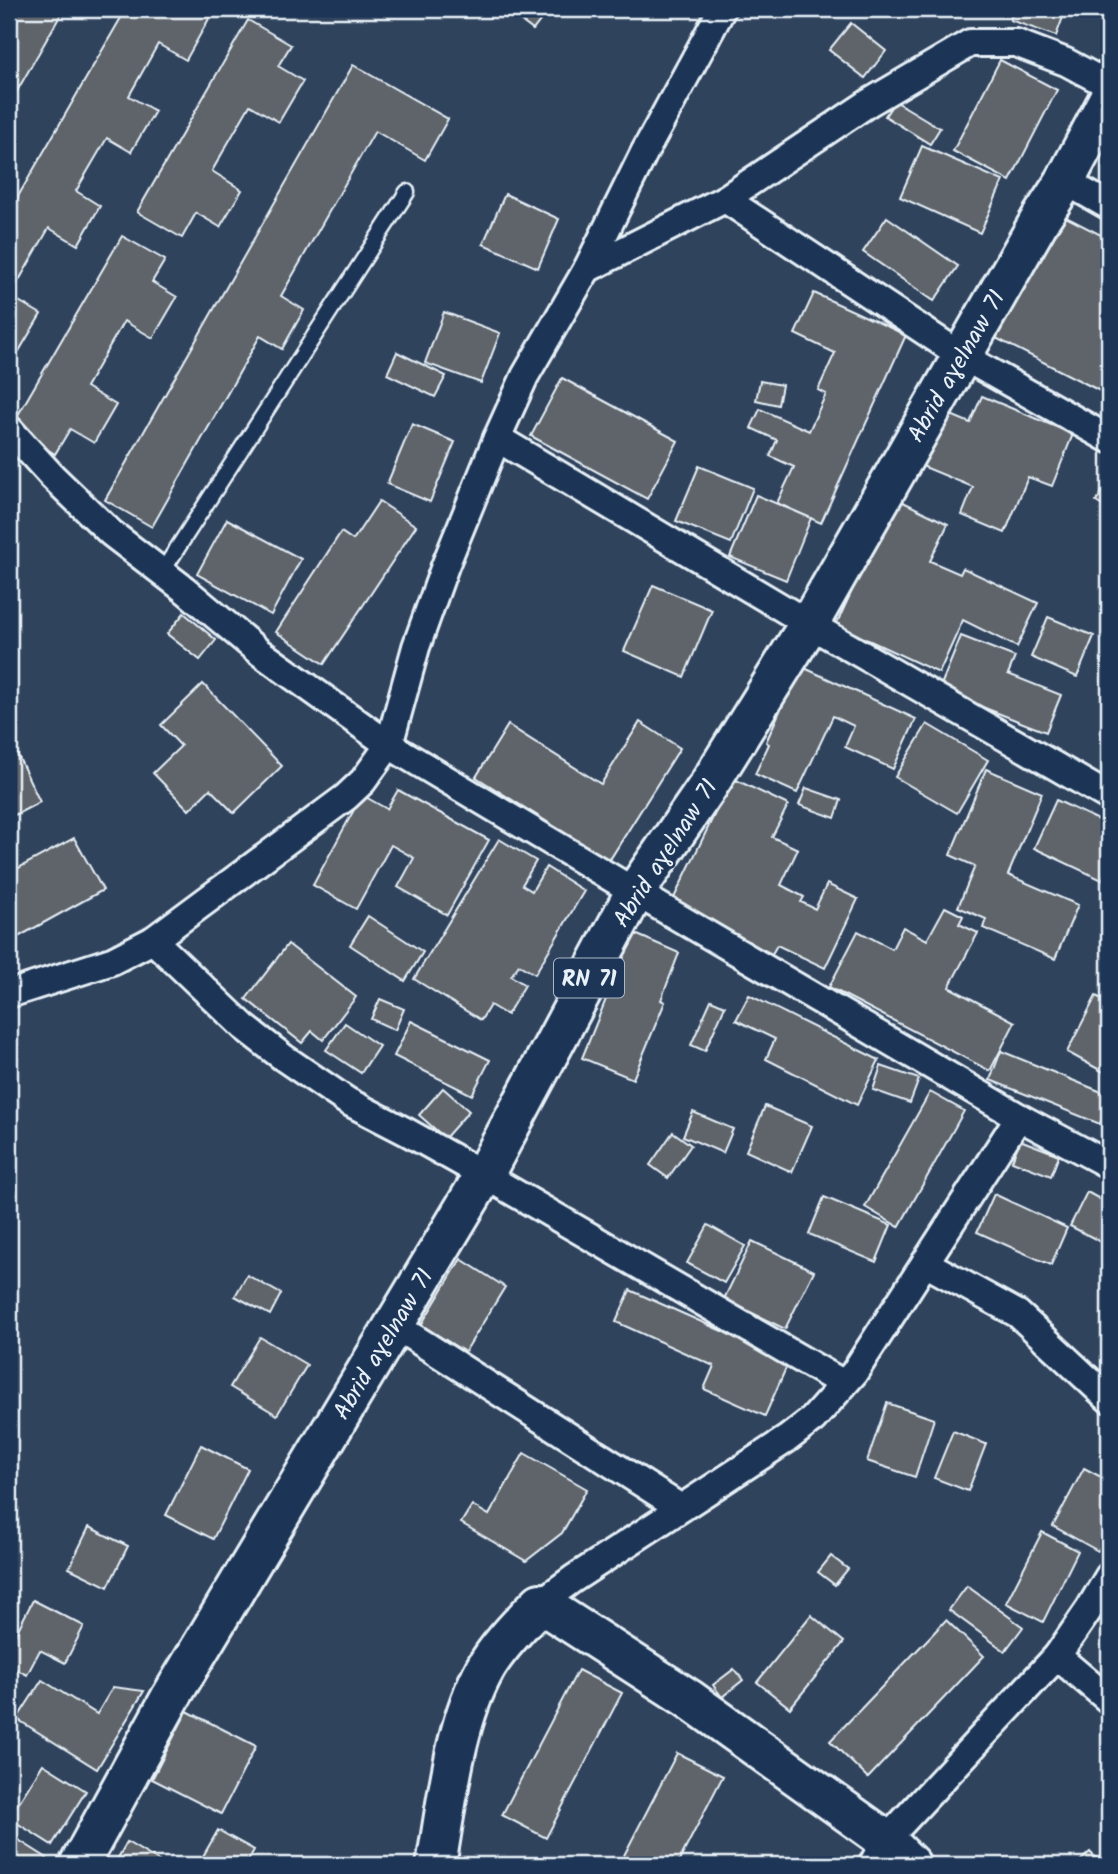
<svg xmlns="http://www.w3.org/2000/svg" width="1118" height="1874" viewBox="0 0 1118 1874" font-family="Kalam,sans-serif">
<rect width="100%" height="100%" fill="#30435d"/>
<filter id="ink" filterUnits="userSpaceOnUse"><feTurbulence type="fractalNoise" baseFrequency=".0143" numOctaves="2"/><feDisplacementMap in="SourceGraphic" scale="14" xChannelSelector="R" yChannelSelector="G"/><feConvolveMatrix kernelMatrix="1 2 1 2 8 2 1 2 1" color-interpolation-filters="sRGB"/></filter>
<g filter="url(#ink)">
<!-- building -->
<g fill="#5e646a" stroke="#e8f1f8" stroke-width="2">
<path d="M 21,9 L 64,9 L 9,105 L 9,31 Z"/>
<path d="M 126,9 L 195,9 L 210,17 L 186,60 L 158,44 L 129,96 L 155,111 L 131,152 L 107,138 L 76,191 L 100,206 L 78,245 L 49,228 L 10,296 L 41,314 L 19,351 L 9,344 L 9,212 Z"/>
<path d="M 505,9 L 549,9 L 533,30 Z"/>
<path d="M 1014,9 L 1066,9 L 1056,36 L 1010,20 Z"/>
<path d="M 248,20 L 291,45 L 278,66 L 303,81 L 279,122 L 250,105 L 212,171 L 242,190 L 220,227 L 196,213 L 182,238 L 137,212 Z"/>
<path d="M 851,23 L 886,51 L 865,78 L 829,50 Z"/>
<path d="M 1000,60 L 1057,90 L 1010,181 L 953,151 Z"/>
<path d="M 353,65 L 448,119 L 425,160 L 375,131 L 281,296 L 304,310 L 282,349 L 260,336 L 152,527 L 105,500 Z"/>
<path d="M 895,101 L 940,128 L 930,144 L 885,116 Z"/>
<path d="M 922,146 L 1003,181 L 980,233 L 900,197 Z"/>
<path d="M 505,194 L 559,219 L 538,268 L 483,244 Z"/>
<path d="M 1058,213 L 1109,239 L 1109,387 L 1106,394 L 994,337 Z"/>
<path d="M 887,217 L 958,266 L 934,301 L 863,252 Z"/>
<path d="M 122,236 L 165,260 L 152,282 L 177,297 L 153,338 L 124,321 L 86,387 L 116,405 L 94,443 L 70,429 L 55,454 L 11,427 Z"/>
<path d="M 814,293 L 906,335 L 821,523 L 777,503 L 794,467 L 770,456 L 777,440 L 751,428 L 760,409 L 809,431 L 826,394 L 818,390 L 835,353 L 795,334 Z"/>
<path d="M 444,312 L 500,333 L 481,383 L 425,363 Z"/>
<path d="M 397,352 L 446,376 L 435,397 L 387,374 Z"/>
<path d="M 562,378 L 678,441 L 647,499 L 531,436 Z"/>
<path d="M 760,381 L 782,385 L 778,405 L 756,400 Z"/>
<path d="M 982,396 L 1073,434 L 1052,486 L 1028,477 L 1005,533 L 962,515 L 973,487 L 922,466 L 944,412 L 970,423 Z"/>
<path d="M 412,424 L 455,442 L 430,502 L 387,484 Z"/>
<path d="M 699,466 L 753,488 L 731,543 L 676,521 Z"/>
<path d="M 1109,480 L 1109,510 L 1096,502 Z"/>
<path d="M 756,495 L 811,518 L 786,580 L 730,557 Z"/>
<path d="M 895,498 L 948,524 L 930,561 L 960,574 L 963,568 L 1038,603 L 1017,647 L 963,620 L 939,673 L 836,625 Z"/>
<path d="M 379,501 L 416,526 L 324,664 L 276,632 L 341,532 L 353,540 Z"/>
<path d="M 227,519 L 301,559 L 271,615 L 197,574 Z"/>
<path d="M 653,585 L 712,610 L 684,677 L 624,651 Z"/>
<path d="M 184,613 L 216,640 L 200,660 L 167,634 Z"/>
<path d="M 1048,617 L 1094,636 L 1077,677 L 1031,657 Z"/>
<path d="M 961,636 L 1015,657 L 1008,674 L 1061,695 L 1046,732 L 939,690 Z"/>
<path d="M 800,666 L 916,719 L 893,769 L 845,747 L 854,726 L 833,716 L 797,793 L 755,774 L 769,744 L 766,742 Z"/>
<path d="M 203,684 L 282,766 L 234,813 L 210,789 L 189,810 L 153,773 L 181,746 L 161,725 Z"/>
<path d="M 640,722 L 680,748 L 609,861 L 476,777 L 508,725 L 601,784 Z"/>
<path d="M 927,724 L 988,760 L 957,813 L 895,777 Z"/>
<path d="M 9,737 L 40,802 L 9,818 Z"/>
<path d="M 986,769 L 1042,793 L 1008,875 L 1078,905 L 1055,959 L 983,928 L 986,919 L 958,907 L 975,866 L 950,855 Z"/>
<path d="M 732,778 L 788,805 L 772,837 L 798,849 L 781,885 L 804,897 L 801,902 L 815,909 L 827,884 L 858,899 L 825,968 L 777,945 L 772,954 L 671,904 Z"/>
<path d="M 806,788 L 841,800 L 835,818 L 799,805 Z"/>
<path d="M 398,790 L 489,840 L 447,915 L 398,887 L 414,858 L 391,845 L 356,909 L 313,885 L 362,795 L 387,809 Z"/>
<path d="M 1056,800 L 1109,825 L 1109,865 L 1102,880 L 1034,848 Z"/>
<path d="M 74,838 L 103,890 L 9,942 L 9,873 Z"/>
<path d="M 499,839 L 536,861 L 522,885 L 532,891 L 546,867 L 584,891 L 535,974 L 519,965 L 511,976 L 525,985 L 507,1015 L 490,1005 L 481,1020 L 414,979 Z"/>
<path d="M 945,907 L 963,916 L 959,924 L 978,933 L 949,987 L 1015,1022 L 990,1071 L 829,987 L 858,931 L 892,949 L 903,927 L 927,940 Z"/>
<path d="M 368,916 L 423,952 L 405,981 L 350,945 Z"/>
<path d="M 633,933 L 679,953 L 661,1000 L 665,1002 L 633,1079 L 582,1058 Z"/>
<path d="M 288,944 L 356,997 L 323,1040 L 312,1031 L 302,1043 L 246,999 Z"/>
<path d="M 749,995 L 879,1060 L 857,1105 L 766,1059 L 775,1039 L 736,1020 Z"/>
<path d="M 1096,996 L 1109,1003 L 1109,1075 L 1067,1052 Z"/>
<path d="M 380,999 L 404,1009 L 395,1030 L 371,1019 Z"/>
<path d="M 711,1000 L 725,1006 L 705,1051 L 691,1045 Z"/>
<path d="M 411,1021 L 490,1060 L 472,1095 L 394,1056 Z"/>
<path d="M 345,1023 L 379,1046 L 361,1073 L 326,1050 Z"/>
<path d="M 1001,1051 L 1109,1095 L 1109,1100 L 1100,1124 L 990,1080 Z"/>
<path d="M 881,1066 L 919,1079 L 910,1103 L 873,1090 Z"/>
<path d="M 443,1088 L 469,1111 L 445,1138 L 419,1115 Z"/>
<path d="M 930,1092 L 964,1111 L 899,1227 L 865,1207 Z"/>
<path d="M 765,1106 L 812,1126 L 792,1172 L 746,1151 Z"/>
<path d="M 693,1112 L 733,1129 L 723,1153 L 683,1136 Z"/>
<path d="M 673,1132 L 691,1145 L 668,1178 L 650,1165 Z"/>
<path d="M 1020,1140 L 1059,1155 L 1051,1176 L 1012,1161 Z"/>
<path d="M 1087,1192 L 1109,1204 L 1109,1246 L 1070,1226 Z"/>
<path d="M 994,1194 L 1067,1228 L 1051,1265 L 977,1232 Z"/>
<path d="M 824,1197 L 891,1225 L 876,1262 L 809,1234 Z"/>
<path d="M 708,1225 L 745,1246 L 724,1283 L 687,1263 Z"/>
<path d="M 752,1241 L 814,1271 L 785,1329 L 724,1299 Z"/>
<path d="M 461,1259 L 505,1287 L 465,1352 L 421,1325 Z"/>
<path d="M 247,1275 L 281,1294 L 270,1315 L 235,1296 Z"/>
<path d="M 630,1290 L 789,1361 L 765,1416 L 704,1389 L 714,1366 L 616,1322 Z"/>
<path d="M 260,1337 L 307,1365 L 277,1415 L 230,1387 Z"/>
<path d="M 887,1403 L 934,1419 L 915,1477 L 867,1461 Z"/>
<path d="M 953,1431 L 986,1444 L 968,1491 L 934,1478 Z"/>
<path d="M 201,1445 L 248,1469 L 213,1539 L 166,1515 Z"/>
<path d="M 524,1453 L 587,1489 L 562,1533 L 526,1561 L 461,1523 L 472,1505 L 489,1515 Z"/>
<path d="M 1084,1468 L 1109,1481 L 1109,1531 L 1098,1551 L 1053,1526 Z"/>
<path d="M 89,1527 L 128,1546 L 108,1587 L 69,1568 Z"/>
<path d="M 1042,1532 L 1078,1551 L 1043,1622 L 1006,1603 Z"/>
<path d="M 831,1556 L 848,1569 L 835,1585 L 818,1572 Z"/>
<path d="M 967,1586 L 1023,1627 L 1005,1651 L 949,1610 Z"/>
<path d="M 33,1600 L 84,1626 L 65,1663 L 40,1650 L 27,1675 L 9,1665 L 9,1647 Z"/>
<path d="M 811,1615 L 844,1642 L 790,1708 L 757,1682 Z"/>
<path d="M 946,1620 L 984,1656 L 868,1778 L 830,1741 Z"/>
<path d="M 734,1669 L 743,1680 L 722,1697 L 713,1685 Z"/>
<path d="M 578,1670 L 622,1693 L 546,1838 L 502,1815 Z"/>
<path d="M 42,1680 L 97,1714 L 113,1687 L 144,1691 L 97,1769 L 17,1719 Z"/>
<path d="M 187,1711 L 256,1746 L 221,1814 L 152,1779 Z"/>
<path d="M 677,1753 L 723,1776 L 677,1865 L 619,1865 Z"/>
<path d="M 43,1764 L 86,1791 L 52,1845 L 9,1818 Z"/>
<path d="M 218,1830 L 254,1850 L 248,1861 L 255,1865 L 198,1865 Z"/>
<path d="M 9,1834 L 47,1858 L 42,1865 L 9,1865 Z"/>
<path d="M 127,1842 L 165,1865 L 114,1865 Z"/>
<path d="M 1090,1852 L 1102,1865 L 1080,1865 L 1078,1863 Z"/>
</g>
<g fill="none" stroke-linecap="round" stroke-linejoin="round">
<!-- lane casing -->
<g stroke="#e8f1f8" stroke-width="19">
<path id="lane" d="M 162,572 L 407,192"/>
</g>
<!-- street casing -->
<g stroke="#e8f1f8" stroke-width="32">
<g id="street">
<path d="M 1065,181 L 1109,206"/>
<path d="M 725,199 L 962,356 L 1109,439"/>
<path d="M 587,269 L 725,199 L 870,102 L 970,43 L 1016,43 L 1066,62 L 1109,85"/>
<path d="M 9,429 L 52,476 L 111,533 L 184,589 L 258,651 L 389,745 L 635,892 L 1019,1117 L 1109,1165"/>
<path d="M 497,438 L 809,624 L 1109,797"/>
<path d="M 153,940 L 244,1027 L 284,1058 L 347,1101 L 407,1132 L 484,1175 L 844,1384"/>
<path d="M 9,994 L 112,961 L 153,940 L 346,797 L 363,781 L 389,745 L 416,647 L 445,566 L 497,438 L 525,376 L 587,269 L 644,153 L 722,9"/>
<path d="M 925,1263 L 1018,1314 L 1109,1399"/>
<path d="M 394,1325 L 681,1508"/>
<path d="M 540,1603 L 573,1579 L 787,1439 L 813,1419 L 854,1373 L 1019,1117"/>
<path d="M 1057,1656 L 1109,1700"/>
<path d="M 872,1865 L 886,1840 L 1057,1656 L 1090,1608 L 1109,1576"/>
</g>
</g>
<!-- secondary casing -->
<g stroke="#e8f1f8" stroke-width="44">
<path id="secondary" d="M 436,1865 C 447,1803 454,1725 485,1669 C 497,1647 523,1621 540,1603 L 689,1699 L 886,1840 L 911,1865"/>
</g>
<!-- primary casing -->
<g stroke="#e8f1f8" stroke-width="44">
<path id="primary" d="M 79,1865 L 171,1697 L 484,1175 L 635,892 L 708,786 L 809,624 L 1041,218 L 1065,181 L 1109,98"/>
</g>
<!-- lane -->
<use href="#lane" stroke="#1d3557" stroke-width="14"/>
<!-- street -->
<use href="#street" stroke="#1d3557" stroke-width="26"/>
<!-- secondary -->
<use href="#secondary" stroke="#1d3557" stroke-width="38"/>
<!-- primary -->
<use href="#primary" stroke="#1d3557" stroke-width="38"/>
</g>
</g>
<g text-anchor="middle" stroke-width="5" stroke-linejoin="round" paint-order="stroke">
<!-- shield labels -->
<rect fill="#1d3557" stroke="#abb9c8" stroke-width="2" x="554" y="958.5" width="70" height="39" rx="5"/>
<g font-size="23" font-weight="bold" fill="#e8f1f8">
<text x="589" y="986">RN 71</text>
</g>
<!-- street labels -->
<g font-size="24" fill="#e8f1f8" stroke="#1d3557">
<text transform="translate(956 366) rotate(-60)" y="8">Abrid aɣelnaw 71</text>
<text transform="translate(665 853) rotate(-57)" y="8">Abrid aɣelnaw 71</text>
<text transform="translate(383 1344) rotate(-59)" y="8">Abrid aɣelnaw 71</text>
</g>
</g>
<!-- margin -->
<rect width="1118" height="1874" fill="none" stroke="#1d3557" stroke-width="35"/>
<rect x="18" y="18" width="1083" height="1839" fill="none" stroke="#e8f1f8" stroke-width="2.5" filter="url(#ink)"/>
</svg>
